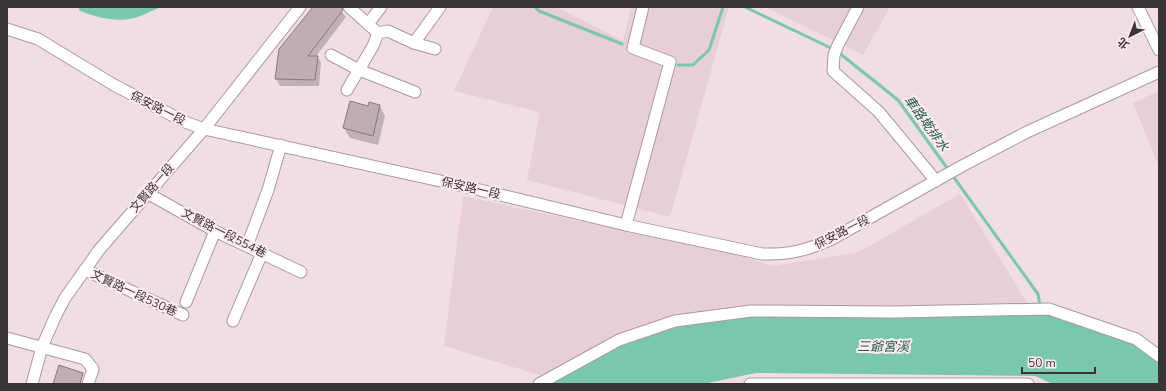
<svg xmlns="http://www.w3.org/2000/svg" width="1166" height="391" viewBox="0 0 1166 391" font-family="'Nunito Sans','Noto Sans TC',sans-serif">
<rect width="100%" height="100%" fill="#f1dee4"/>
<!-- built -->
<g fill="#e8ced5">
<path d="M 493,7 L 557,7 L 623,41 L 631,7 L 729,7 L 670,217 L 527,180 L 540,112 L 454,91 Z"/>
<path d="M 765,7 L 890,7 L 863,55 Z"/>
<path d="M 1159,91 L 1159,167 L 1133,103 Z"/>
<path d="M 960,194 L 1031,309 L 751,311 L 675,321 L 549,378 L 444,346 L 463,196 L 740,256 L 773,266 L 859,252 Z"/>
</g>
<!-- water -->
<g fill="#79c8ad">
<path d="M 78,7 L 161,7 C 153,10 146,14 138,17 C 119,23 99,18 80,11 Z"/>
<path d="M 1049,313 L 1134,343 L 1159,361 L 1159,384 L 1053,384 L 1035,376 L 756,373 L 703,384 L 550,384 L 620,344 L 676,327 L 752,316 L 835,317 Z"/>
</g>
<!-- shadow -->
<g fill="#0003">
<path d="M 314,7 L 338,7 L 346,17 L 317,55 L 321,63 L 319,86 L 280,86 L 276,79 Z"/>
<path d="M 370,103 L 380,106 L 385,116 L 378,145 L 350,138 L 344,128 L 369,107 Z"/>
</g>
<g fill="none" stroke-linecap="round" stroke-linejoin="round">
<!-- stream -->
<g stroke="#79c8ad" stroke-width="3">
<path d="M 535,7 L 539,11 L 622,44"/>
<path d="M 745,7 L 833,49"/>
<path d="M 838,52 L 898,100 L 1038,294 L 1040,306"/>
<path d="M 678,65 L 693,65 L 709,50 L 723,7"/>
</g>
</g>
<!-- building -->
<g fill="#bfadb2" stroke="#87777b">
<path d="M 313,7 L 342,7 L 343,10 L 308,56 L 318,56 L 315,80 L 275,79 L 279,49 Z"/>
<path d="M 350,101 L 368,106 L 369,102 L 380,105 L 373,136 L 343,128 Z"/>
<path d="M 59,365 L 83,373 L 80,384 L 53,384 Z"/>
</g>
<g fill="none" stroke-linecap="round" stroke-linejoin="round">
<!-- minor casing -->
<g stroke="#ab999e" stroke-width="13">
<g id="minor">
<path d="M 349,7 L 378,33 L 388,31 L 414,43 L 435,49"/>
<path d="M 858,7 L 838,45 L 834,55 L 833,71 L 879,112 L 936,181"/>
<path d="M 1138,7 L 1159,50"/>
<path d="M 368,24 L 381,7"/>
<path d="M 7,29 L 38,39 L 114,85 L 185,122 L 204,129 L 463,186 L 626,225 L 762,254 C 789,255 808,250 832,239 L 962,166 L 1027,132 L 1159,72"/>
<path d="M 414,43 L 440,7"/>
<path d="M 331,55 L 359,70 L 415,92"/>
<path d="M 347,90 L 373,46 L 378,33"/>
<path d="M 147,193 L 215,231 L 301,272"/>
<path d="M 626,225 L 670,62 L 633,48 L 643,7"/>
<path d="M 247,246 L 268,190 L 281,145"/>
<path d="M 85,270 L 183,315"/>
<path d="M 186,302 L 215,231"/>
<path d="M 233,321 L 262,253"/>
<path d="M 7,338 L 85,359 L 93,369 L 88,384"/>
<path d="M 32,384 L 42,347 L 56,315 L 65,298 L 99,250 L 204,129 L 300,7"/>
<path d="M 539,384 L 619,340 L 675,321 L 751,311 L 894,312 L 1049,309 L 1136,339 L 1159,356"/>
<path d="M 750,384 L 1028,384"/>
</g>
</g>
<!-- minor -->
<use href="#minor" stroke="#fff" stroke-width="11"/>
</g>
<g text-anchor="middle" stroke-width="4" stroke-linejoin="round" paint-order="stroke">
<!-- street labels -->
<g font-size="12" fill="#3b3436" stroke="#ffecf1">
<text transform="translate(158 108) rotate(27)" y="4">保安路一段</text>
<text transform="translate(152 188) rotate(-49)" y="4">文賢路一段</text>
<text transform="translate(471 188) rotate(13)" y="4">保安路一段</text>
<text transform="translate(842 232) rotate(-27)" y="4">保安路一段</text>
<text transform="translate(224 233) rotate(27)" y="4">文賢路一段554巷</text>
<text transform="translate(134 293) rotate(25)" y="4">文賢路一段530巷</text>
</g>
<!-- water labels -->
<g font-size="13" font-style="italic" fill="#1f5d4b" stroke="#ffecf1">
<text transform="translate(927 123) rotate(54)" y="5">車路墘排水</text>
<text x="883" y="351">三爺宮溪</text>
</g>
</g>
<!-- border -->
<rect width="1166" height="391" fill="none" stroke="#3b3436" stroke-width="16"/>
<!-- north arrow -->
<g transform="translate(1130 36) rotate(222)" stroke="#ffecf1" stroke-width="3" paint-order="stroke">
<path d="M0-3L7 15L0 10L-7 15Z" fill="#3b3436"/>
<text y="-6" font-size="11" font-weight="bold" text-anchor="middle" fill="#3b3436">北</text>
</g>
<!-- scale -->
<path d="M1022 367v6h73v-6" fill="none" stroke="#3b3436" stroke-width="2"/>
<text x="1028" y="367" font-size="12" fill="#3b3436" stroke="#ffecf1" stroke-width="3" paint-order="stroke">50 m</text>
</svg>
